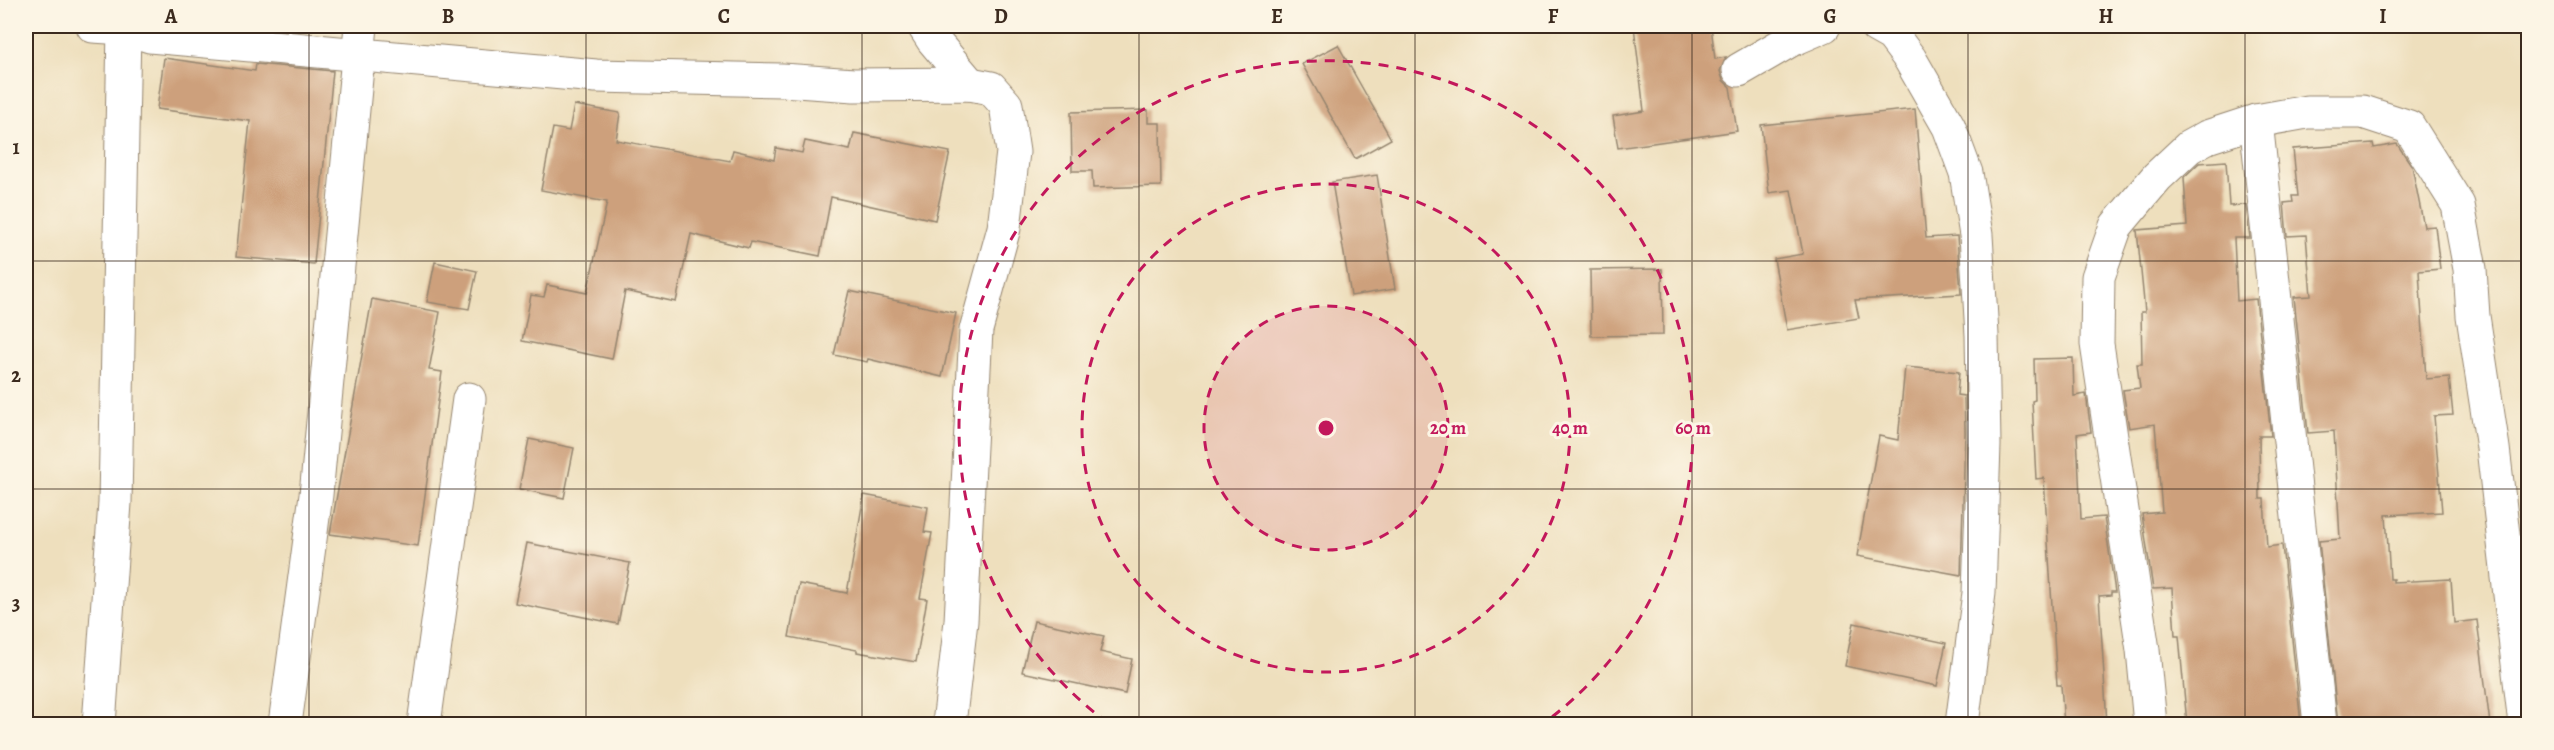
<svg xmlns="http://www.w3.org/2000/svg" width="2554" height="750" viewBox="0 0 2554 750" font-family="Alegreya,serif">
<rect width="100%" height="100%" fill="#fcf5e5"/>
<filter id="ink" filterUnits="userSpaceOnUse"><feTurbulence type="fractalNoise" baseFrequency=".0167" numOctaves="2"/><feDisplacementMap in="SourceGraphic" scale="12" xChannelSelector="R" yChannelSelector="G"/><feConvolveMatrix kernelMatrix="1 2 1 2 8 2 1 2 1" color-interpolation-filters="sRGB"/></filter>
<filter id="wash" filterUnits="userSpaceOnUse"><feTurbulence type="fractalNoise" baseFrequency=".008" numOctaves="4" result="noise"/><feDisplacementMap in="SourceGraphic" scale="24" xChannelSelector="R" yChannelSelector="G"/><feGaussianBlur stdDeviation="1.35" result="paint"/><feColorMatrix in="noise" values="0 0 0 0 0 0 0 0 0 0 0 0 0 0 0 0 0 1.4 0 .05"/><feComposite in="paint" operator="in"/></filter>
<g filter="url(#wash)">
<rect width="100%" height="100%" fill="#eedfbd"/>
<g id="blocks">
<!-- building -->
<g fill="#cda07c">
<path d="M 1634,26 L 1711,26 L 1715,59 L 1726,57 L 1720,71 L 1723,80 L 1730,87 L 1737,131 L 1618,148 L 1613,116 L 1644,111 Z"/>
<path d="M 1338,45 L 1391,139 L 1355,159 L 1302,64 Z"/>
<path d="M 164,58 L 255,71 L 256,64 L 333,71 L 314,264 L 236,257 L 250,121 L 157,109 Z"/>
<path d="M 574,105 L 620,113 L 616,140 L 730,161 L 733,150 L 774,160 L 776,148 L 802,153 L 805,141 L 850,150 L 854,133 L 950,152 L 935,220 L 831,197 L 820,256 L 751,242 L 749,248 L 691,234 L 676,302 L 625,291 L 612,359 L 522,341 L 531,295 L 544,297 L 547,285 L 587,293 L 607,202 L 541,190 L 553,128 L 569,131 Z"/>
<path d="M 1915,109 L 1926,238 L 1957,236 L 1961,294 L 1855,300 L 1859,318 L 1787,330 L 1774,259 L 1803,254 L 1791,190 L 1769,193 L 1761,125 Z"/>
<path d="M 1148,110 L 1148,123 L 1160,123 L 1161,186 L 1093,188 L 1092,171 L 1072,171 L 1071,112 Z"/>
<path d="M 2373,143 L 2374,148 L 2397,144 L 2412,166 L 2424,227 L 2435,226 L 2440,269 L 2419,271 L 2426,379 L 2449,377 L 2453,415 L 2434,416 L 2442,512 L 2386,515 L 2390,579 L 2393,579 L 2393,582 L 2451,579 L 2454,623 L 2477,620 L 2490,724 L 2338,724 L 2319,541 L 2340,539 L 2334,431 L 2308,433 L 2294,297 L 2311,296 L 2306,235 L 2287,236 L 2284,203 L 2293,202 L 2292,196 L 2298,196 L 2293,149 Z"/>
<path d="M 2226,161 L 2229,206 L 2246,205 L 2250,238 L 2234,238 L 2237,301 L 2256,299 L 2271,436 L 2259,436 L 2260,499 L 2264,499 L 2267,547 L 2282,545 L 2301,724 L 2187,724 L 2179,636 L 2175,636 L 2172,588 L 2153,589 L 2142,514 L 2162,512 L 2155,424 L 2129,428 L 2123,390 L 2140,388 L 2137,364 L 2142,364 L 2141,312 L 2145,312 L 2137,230 L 2187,226 L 2184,177 L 2199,163 Z"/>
<path d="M 1377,175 L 1395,289 L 1351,296 L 1332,182 Z"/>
<path d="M 435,262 L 477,271 L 469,309 L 427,302 Z"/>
<path d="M 1662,269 L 1663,335 L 1591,336 L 1590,270 Z"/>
<path d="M 849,291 L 956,313 L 942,377 L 868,359 L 867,362 L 834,355 Z"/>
<path d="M 372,299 L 440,312 L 429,370 L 442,372 L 418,546 L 330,534 Z"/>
<path d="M 2073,358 L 2074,396 L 2086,394 L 2091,432 L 2077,434 L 2081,519 L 2104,517 L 2115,592 L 2111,592 L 2111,595 L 2099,596 L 2107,724 L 2064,724 L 2061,685 L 2057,685 L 2044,478 L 2036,479 L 2032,401 L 2035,400 L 2034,359 Z"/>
<path d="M 1905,367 L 1959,372 L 1957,395 L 1964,396 L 1965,432 L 1961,575 L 1857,556 L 1879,436 L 1898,440 Z"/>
<path d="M 529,439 L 574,448 L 564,498 L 519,489 Z"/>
<path d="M 864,495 L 928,507 L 924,532 L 932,533 L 920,598 L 927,599 L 916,662 L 857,652 L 857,650 L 789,637 L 799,584 L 847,593 Z"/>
<path d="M 527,543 L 630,563 L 618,624 L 515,603 Z"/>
<path d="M 1034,621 L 1104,636 L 1100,652 L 1132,659 L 1125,694 L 1022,672 Z"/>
<path d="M 1854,623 L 1946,643 L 1937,686 L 1845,666 Z"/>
</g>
</g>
</g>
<g filter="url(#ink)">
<use href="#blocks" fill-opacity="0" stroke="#94846e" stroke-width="1.5"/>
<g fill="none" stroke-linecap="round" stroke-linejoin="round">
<!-- street casing -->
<g stroke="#94846e" stroke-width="35">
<g id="street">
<path d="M 93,26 L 124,28 L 150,36 L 596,76 L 782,80 L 854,85 L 970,84 L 991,88 L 1006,105 L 1013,152 L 1004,228 L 976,330 L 961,621 L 949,724"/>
<path d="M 924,26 L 933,40 L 970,84"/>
<path d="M 1876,26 L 1892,35 L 1910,59 L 1949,127 L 1966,173 L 1976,235 L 1982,335 L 1984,445 L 1979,593 L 1962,724"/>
<path d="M 1739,70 L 1789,41 L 1824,26"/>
<path d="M 2256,121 L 2320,724"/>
<path d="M 99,724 L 115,503 L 124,28"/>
<path d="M 285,724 L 316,495 L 361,26"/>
<path d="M 424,724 L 469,399"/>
<path d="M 2150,724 L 2143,650 L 2097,344 L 2098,277 L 2116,226 L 2157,177 L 2189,147 L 2207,137 L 2256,121 L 2307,112 L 2363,112 L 2409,127 L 2458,205 L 2470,269 L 2473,316 L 2493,448 L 2525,724"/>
</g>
</g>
<!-- street -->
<use href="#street" stroke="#fff" stroke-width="33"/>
</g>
</g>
<!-- grid -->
<path fill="none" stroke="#3b2a1e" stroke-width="1.5" stroke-opacity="0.55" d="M 309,26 L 309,724M 586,26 L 586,724M 862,26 L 862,724M 1139,26 L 1139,724M 1415,26 L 1415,724M 1692,26 L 1692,724M 1968,26 L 1968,724M 2245,26 L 2245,724M 26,261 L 2528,261M 26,489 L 2528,489"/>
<!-- distance rings -->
<circle cx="1326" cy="428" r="122" fill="#c2185b" fill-opacity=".12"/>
<g fill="none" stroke="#c2185b" stroke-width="3" stroke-dasharray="10 8">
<circle cx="1326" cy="428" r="122"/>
<circle cx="1326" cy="428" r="244"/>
<path d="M1108 723A367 367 0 1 1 1544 723"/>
</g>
<circle cx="1326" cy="428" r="9" fill="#c2185b" stroke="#fcf5e5" stroke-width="3"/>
<g font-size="18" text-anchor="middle" font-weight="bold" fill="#c2185b" stroke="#fcf5e5" stroke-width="6" stroke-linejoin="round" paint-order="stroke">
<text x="1448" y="434">20 m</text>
<text x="1570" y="434">40 m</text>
<text x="1693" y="434">60 m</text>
</g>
<!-- margin -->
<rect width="2554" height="750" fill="none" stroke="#fcf5e5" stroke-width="66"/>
<rect x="33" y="33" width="2488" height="684" fill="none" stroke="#3b2a1e" stroke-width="2"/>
<g font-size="20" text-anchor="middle" font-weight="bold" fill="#3b2a1e">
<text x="171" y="23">A</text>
<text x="448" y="23">B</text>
<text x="724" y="23">C</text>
<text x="1001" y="23">D</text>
<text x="1277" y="23">E</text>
<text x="1553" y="23">F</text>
<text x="1830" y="23">G</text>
<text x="2106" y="23">H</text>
<text x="2383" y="23">I</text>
<text x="16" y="154">1</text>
<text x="16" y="382">2</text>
<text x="16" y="610">3</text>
</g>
</svg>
